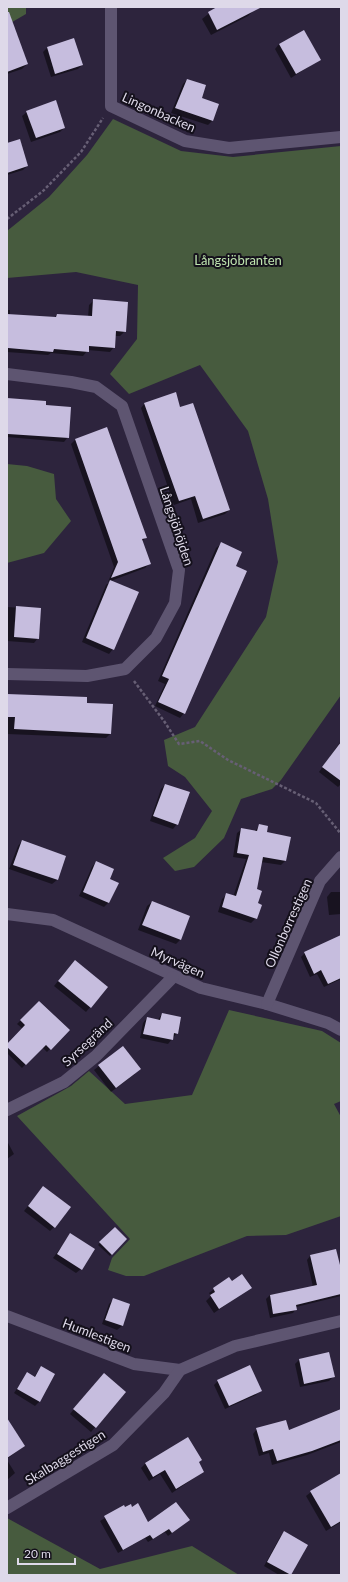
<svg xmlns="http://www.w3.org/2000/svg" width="348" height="1582" viewBox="0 0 348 1582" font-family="Lato,sans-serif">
<rect width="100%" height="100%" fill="#2d243d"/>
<!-- forest -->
<g fill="#475b3e">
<path d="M 7,7 L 26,7 L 26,14 L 7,25 Z"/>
<path d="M 113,119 L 181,151 L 233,157 L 341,146 L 341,695 L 281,780 L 272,789 L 241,799 L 224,838 L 194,867 L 175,871 L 163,858 L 195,838 L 212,811 L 185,777 L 168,766 L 164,740 L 195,727 L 266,617 L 278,562 L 268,499 L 248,431 L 200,365 L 129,394 L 110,374 L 137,339 L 138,285 L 76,272 L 7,278 L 7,231 L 49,197 L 87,155 Z"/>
<path d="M 7,464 L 27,466 L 54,474 L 56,499 L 71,521 L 44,553 L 7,563 Z"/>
<path d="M 229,1010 L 322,1031 L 341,1043 L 341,1101 L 334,1104 L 341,1117 L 341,1216 L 286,1235 L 247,1236 L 144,1276 L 126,1276 L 108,1270 L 112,1258 L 130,1239 L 17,1116 L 71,1086 L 89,1071 L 125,1104 L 192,1095 Z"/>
<path d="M 7,1518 L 100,1569 L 192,1546 L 239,1575 L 7,1575 Z"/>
</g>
<!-- shadow -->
<g fill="#0007">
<path d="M 217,7 L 253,7 L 254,10 L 248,16 L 211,35 L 202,19 Z"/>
<path d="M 7,42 L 27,64 L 22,69 L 7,74 Z"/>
<path d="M 279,44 L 319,60 L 291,78 L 275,49 Z"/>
<path d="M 47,48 L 82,65 L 78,69 L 51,77 L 43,52 Z"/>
<path d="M 187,80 L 201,99 L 212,121 L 208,125 L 171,113 L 183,84 Z"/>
<path d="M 27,112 L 64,128 L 60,132 L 31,142 L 22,116 Z"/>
<path d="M 7,144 L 27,166 L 23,170 L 7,175 Z"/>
<path d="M 94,300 L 125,331 L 120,336 L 115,336 L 114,347 L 110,352 L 88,350 L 83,356 L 51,353 L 48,355 L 7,352 L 7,310 L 10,310 L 10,315 L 54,318 L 57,315 L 88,317 L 89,305 Z"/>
<path d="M 7,399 L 45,401 L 45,406 L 68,437 L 64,442 L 7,437 Z"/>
<path d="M 145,403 L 180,408 L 229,510 L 225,514 L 198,523 L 191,499 L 174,505 L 141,408 Z"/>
<path d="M 107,428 L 146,537 L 142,542 L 150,563 L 145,568 L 108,582 L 114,567 L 71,444 L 75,440 Z"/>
<path d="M 221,544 L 234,566 L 184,713 L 180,718 L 155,706 L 165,684 L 158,681 L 216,548 Z"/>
<path d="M 111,581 L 113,649 L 109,654 L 82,642 L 106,585 Z"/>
<path d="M 7,607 L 40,609 L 38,638 L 34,643 L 7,641 Z"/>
<path d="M 7,695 L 86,704 L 110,734 L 106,738 L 7,734 Z"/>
<path d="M 341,741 L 341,784 L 338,787 L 319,772 Z"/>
<path d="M 165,785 L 177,824 L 173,829 L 150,821 L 161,789 Z"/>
<path d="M 260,825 L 266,833 L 289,837 L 285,861 L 281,865 L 261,862 L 256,890 L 256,918 L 251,923 L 218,912 L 222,899 L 227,894 L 233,897 L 246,859 L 233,857 L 237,833 L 242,829 L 255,831 Z"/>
<path d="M 22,841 L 65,856 L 57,880 L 52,884 L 9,869 L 18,846 Z"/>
<path d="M 96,862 L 108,879 L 108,903 L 104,907 L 79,896 L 92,867 Z"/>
<path d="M 331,892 L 341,892 L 341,914 L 329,915 L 327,897 Z"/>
<path d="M 152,902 L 189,916 L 180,940 L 176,944 L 138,930 L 147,906 Z"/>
<path d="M 341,936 L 341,979 L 324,987 L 317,974 L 310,977 L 301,957 L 305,953 Z"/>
<path d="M 71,965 L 107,987 L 86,1012 L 54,986 Z"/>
<path d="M 39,1002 L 68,1030 L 47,1052 L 42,1047 L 22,1068 L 7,1053 L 7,1045 L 23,1029 L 17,1024 Z"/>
<path d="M 162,1014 L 177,1033 L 172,1039 L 168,1044 L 140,1038 L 143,1023 L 147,1018 L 157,1021 Z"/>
<path d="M 99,1066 L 135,1074 L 111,1092 L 94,1070 Z"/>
<path d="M 7,1141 L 14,1154 L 7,1159 Z"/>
<path d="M 39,1192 L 54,1227 L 50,1231 L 24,1211 Z"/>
<path d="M 115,1228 L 126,1239 L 110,1256 L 98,1245 Z"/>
<path d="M 70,1235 L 81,1269 L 76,1273 L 53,1258 Z"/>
<path d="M 310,1256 L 341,1272 L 341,1296 L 296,1307 L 296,1309 L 293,1313 L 270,1318 L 266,1299 L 270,1295 L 313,1287 L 307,1260 Z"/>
<path d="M 229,1278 L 231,1282 L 250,1288 L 214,1313 L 206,1301 L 211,1296 L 209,1293 Z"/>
<path d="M 114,1299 L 122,1326 L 117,1330 L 102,1324 L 109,1304 Z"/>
<path d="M 300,1359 L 333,1377 L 329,1381 L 300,1387 L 295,1364 Z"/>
<path d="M 41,1367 L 54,1375 L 39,1402 L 35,1406 L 14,1393 L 27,1374 L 34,1377 Z"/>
<path d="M 100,1378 L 125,1392 L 91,1432 L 70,1414 Z"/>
<path d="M 218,1381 L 260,1391 L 256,1395 L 225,1409 L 214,1385 Z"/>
<path d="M 341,1410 L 341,1442 L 307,1455 L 272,1465 L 269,1453 L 259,1456 L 253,1434 L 257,1429 L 288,1431 Z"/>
<path d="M 7,1423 L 24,1446 L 7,1459 Z"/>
<path d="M 7,1460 L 15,1473 L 7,1480 Z"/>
<path d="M 198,1463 L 203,1472 L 172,1493 L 160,1474 L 149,1481 L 141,1468 L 145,1464 Z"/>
<path d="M 341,1480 L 341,1522 L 326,1531 L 306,1496 L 311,1492 Z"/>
<path d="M 123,1507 L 148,1523 L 184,1524 L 168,1536 L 165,1532 L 148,1542 L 145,1538 L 118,1553 L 100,1521 Z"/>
<path d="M 284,1533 L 290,1574 L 290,1575 L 279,1575 L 264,1566 L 280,1537 Z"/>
</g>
<!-- building -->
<g fill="#c6bdde">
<path d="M 217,7 L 262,7 L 217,30 L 208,12 Z"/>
<path d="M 7,12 L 9,12 L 28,64 L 7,72 Z"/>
<path d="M 304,30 L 321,60 L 296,74 L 279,44 Z"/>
<path d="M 74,38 L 83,65 L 55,74 L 47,47 Z"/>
<path d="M 187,79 L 206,85 L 202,98 L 219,104 L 213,121 L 175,108 Z"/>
<path d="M 56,100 L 65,128 L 36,138 L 26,111 Z"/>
<path d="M 20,139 L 28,166 L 7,173 L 7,143 Z"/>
<path d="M 93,299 L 128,302 L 126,332 L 116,331 L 115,348 L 89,346 L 89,352 L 54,349 L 53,352 L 8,348 L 7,314 L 56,317 L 57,314 L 92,316 Z"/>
<path d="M 176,392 L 180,407 L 193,403 L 230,510 L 203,519 L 195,496 L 179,501 L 144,403 Z"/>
<path d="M 7,398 L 46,401 L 46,405 L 71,407 L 69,438 L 8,434 Z"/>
<path d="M 107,427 L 147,538 L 142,539 L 151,564 L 111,578 L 118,562 L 75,439 Z"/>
<path d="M 221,542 L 242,552 L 236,566 L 247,571 L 185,714 L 158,702 L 169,679 L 162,676 Z"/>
<path d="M 110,580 L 139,592 L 114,650 L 86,638 Z"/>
<path d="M 16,606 L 41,608 L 39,639 L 14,637 Z"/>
<path d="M 7,694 L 87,697 L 87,703 L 113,704 L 111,734 L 14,729 L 15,717 L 7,717 Z"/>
<path d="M 341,742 L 341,781 L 322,767 Z"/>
<path d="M 165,784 L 190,792 L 178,825 L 153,816 Z"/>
<path d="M 259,824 L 268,826 L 267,832 L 291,837 L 286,861 L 263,857 L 257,889 L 262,891 L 258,903 L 262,905 L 257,919 L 222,907 L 226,893 L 236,896 L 249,855 L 237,853 L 241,828 L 257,831 Z"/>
<path d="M 22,840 L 66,856 L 58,880 L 13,865 Z"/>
<path d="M 96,861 L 114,869 L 110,879 L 119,883 L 109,903 L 83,892 Z"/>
<path d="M 152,901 L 190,916 L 181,940 L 142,925 Z"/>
<path d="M 341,935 L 341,978 L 328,984 L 321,970 L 314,974 L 304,952 Z"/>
<path d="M 75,960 L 108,987 L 91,1008 L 58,981 Z"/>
<path d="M 39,1001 L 70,1030 L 51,1050 L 46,1045 L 26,1065 L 7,1047 L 7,1044 L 25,1025 L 20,1020 Z"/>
<path d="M 162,1013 L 181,1017 L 178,1034 L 174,1033 L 173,1040 L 143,1034 L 147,1017 L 160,1020 Z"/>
<path d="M 123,1046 L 141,1069 L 116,1088 L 98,1065 Z"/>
<path d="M 43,1186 L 71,1207 L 55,1228 L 28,1206 Z"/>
<path d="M 115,1227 L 127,1239 L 112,1255 L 99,1242 Z"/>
<path d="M 70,1233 L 95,1249 L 82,1270 L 57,1254 Z"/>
<path d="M 336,1249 L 341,1269 L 341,1294 L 296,1305 L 297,1310 L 273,1314 L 270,1295 L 317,1285 L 310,1255 Z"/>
<path d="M 242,1274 L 252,1288 L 219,1309 L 210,1295 L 215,1292 L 213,1288 L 229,1277 L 232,1281 Z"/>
<path d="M 113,1298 L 130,1304 L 123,1326 L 105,1320 Z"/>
<path d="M 329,1352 L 335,1377 L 304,1384 L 299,1359 Z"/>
<path d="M 250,1365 L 262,1391 L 229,1406 L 217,1380 Z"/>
<path d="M 41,1366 L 55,1374 L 40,1402 L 17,1389 L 27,1372 L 35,1377 Z"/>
<path d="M 104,1373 L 126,1392 L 96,1428 L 73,1409 Z"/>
<path d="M 341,1409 L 341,1440 L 312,1451 L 277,1461 L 273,1449 L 263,1452 L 256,1428 L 286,1420 L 289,1430 Z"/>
<path d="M 7,1418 L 25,1446 L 7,1458 Z"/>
<path d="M 188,1437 L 202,1460 L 199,1462 L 204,1472 L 176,1489 L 165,1470 L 153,1477 L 145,1463 Z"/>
<path d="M 341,1473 L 341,1521 L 331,1527 L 310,1491 Z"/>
<path d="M 176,1502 L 190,1520 L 172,1533 L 169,1529 L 153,1539 L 150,1535 L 123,1550 L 104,1516 L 124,1505 L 125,1507 L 131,1504 L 132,1507 L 138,1503 L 148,1522 Z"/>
<path d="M 284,1531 L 308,1545 L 291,1575 L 267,1562 Z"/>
</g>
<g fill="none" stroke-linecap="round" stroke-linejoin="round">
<!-- path -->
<g stroke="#675f75" stroke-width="2.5" stroke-dasharray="3 2" stroke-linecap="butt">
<path d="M 7,219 L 43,191 L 81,152 L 103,118"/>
<path d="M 134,681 L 164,721 L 179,744 L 200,741 L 228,760 L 316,803 L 341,834"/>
</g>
<!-- minor -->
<g stroke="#5e5571" stroke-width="12">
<path d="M 111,7 L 111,106 L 185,141 L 229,148 L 341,137"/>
<path d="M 7,374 L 71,382 L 96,387 L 122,406 L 179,570 L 175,603 L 156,638 L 125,669 L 87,676 L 7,674"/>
<path d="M 7,914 L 53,920 L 201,988 L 267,1004 L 328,1023 L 341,1030"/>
<path d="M 267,1004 L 320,881 L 341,857"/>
<path d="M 7,1110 L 64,1082 L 96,1056 L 173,977"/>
<path d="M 7,1316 L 134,1364 L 180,1370"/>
<path d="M 7,1508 L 113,1445 L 164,1393 L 180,1370 L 235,1346 L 341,1321"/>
</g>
</g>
<g text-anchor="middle" stroke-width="4" stroke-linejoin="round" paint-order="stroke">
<!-- street labels -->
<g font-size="13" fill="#ded9e9" stroke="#14101b">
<text transform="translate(159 112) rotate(24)" y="5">Lingonbacken</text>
<text transform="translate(177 526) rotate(72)" y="5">Långsjöhöjden</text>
<text transform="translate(288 923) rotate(-66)" y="5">Ollonborrestigen</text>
<text transform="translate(178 962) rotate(24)" y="5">Myrvägen</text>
<text transform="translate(87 1042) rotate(-43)" y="5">Syrsegränd</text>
<text transform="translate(97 1335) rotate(21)" y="5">Humlestigen</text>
<text transform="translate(65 1457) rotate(-32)" y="5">Skalbaggestigen</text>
</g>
<!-- park labels -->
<g font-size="13" fill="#bfe5af" stroke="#14101b">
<text x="238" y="265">Långsjöbranten</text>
</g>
</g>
<!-- border -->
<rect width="348" height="1582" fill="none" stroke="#ded9e9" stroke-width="16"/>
<!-- scale -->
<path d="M18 1558v6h57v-6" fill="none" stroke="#ded9e9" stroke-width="2"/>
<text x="24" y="1558" font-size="12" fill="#ded9e9" stroke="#14101b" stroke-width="3" paint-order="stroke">20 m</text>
</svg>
